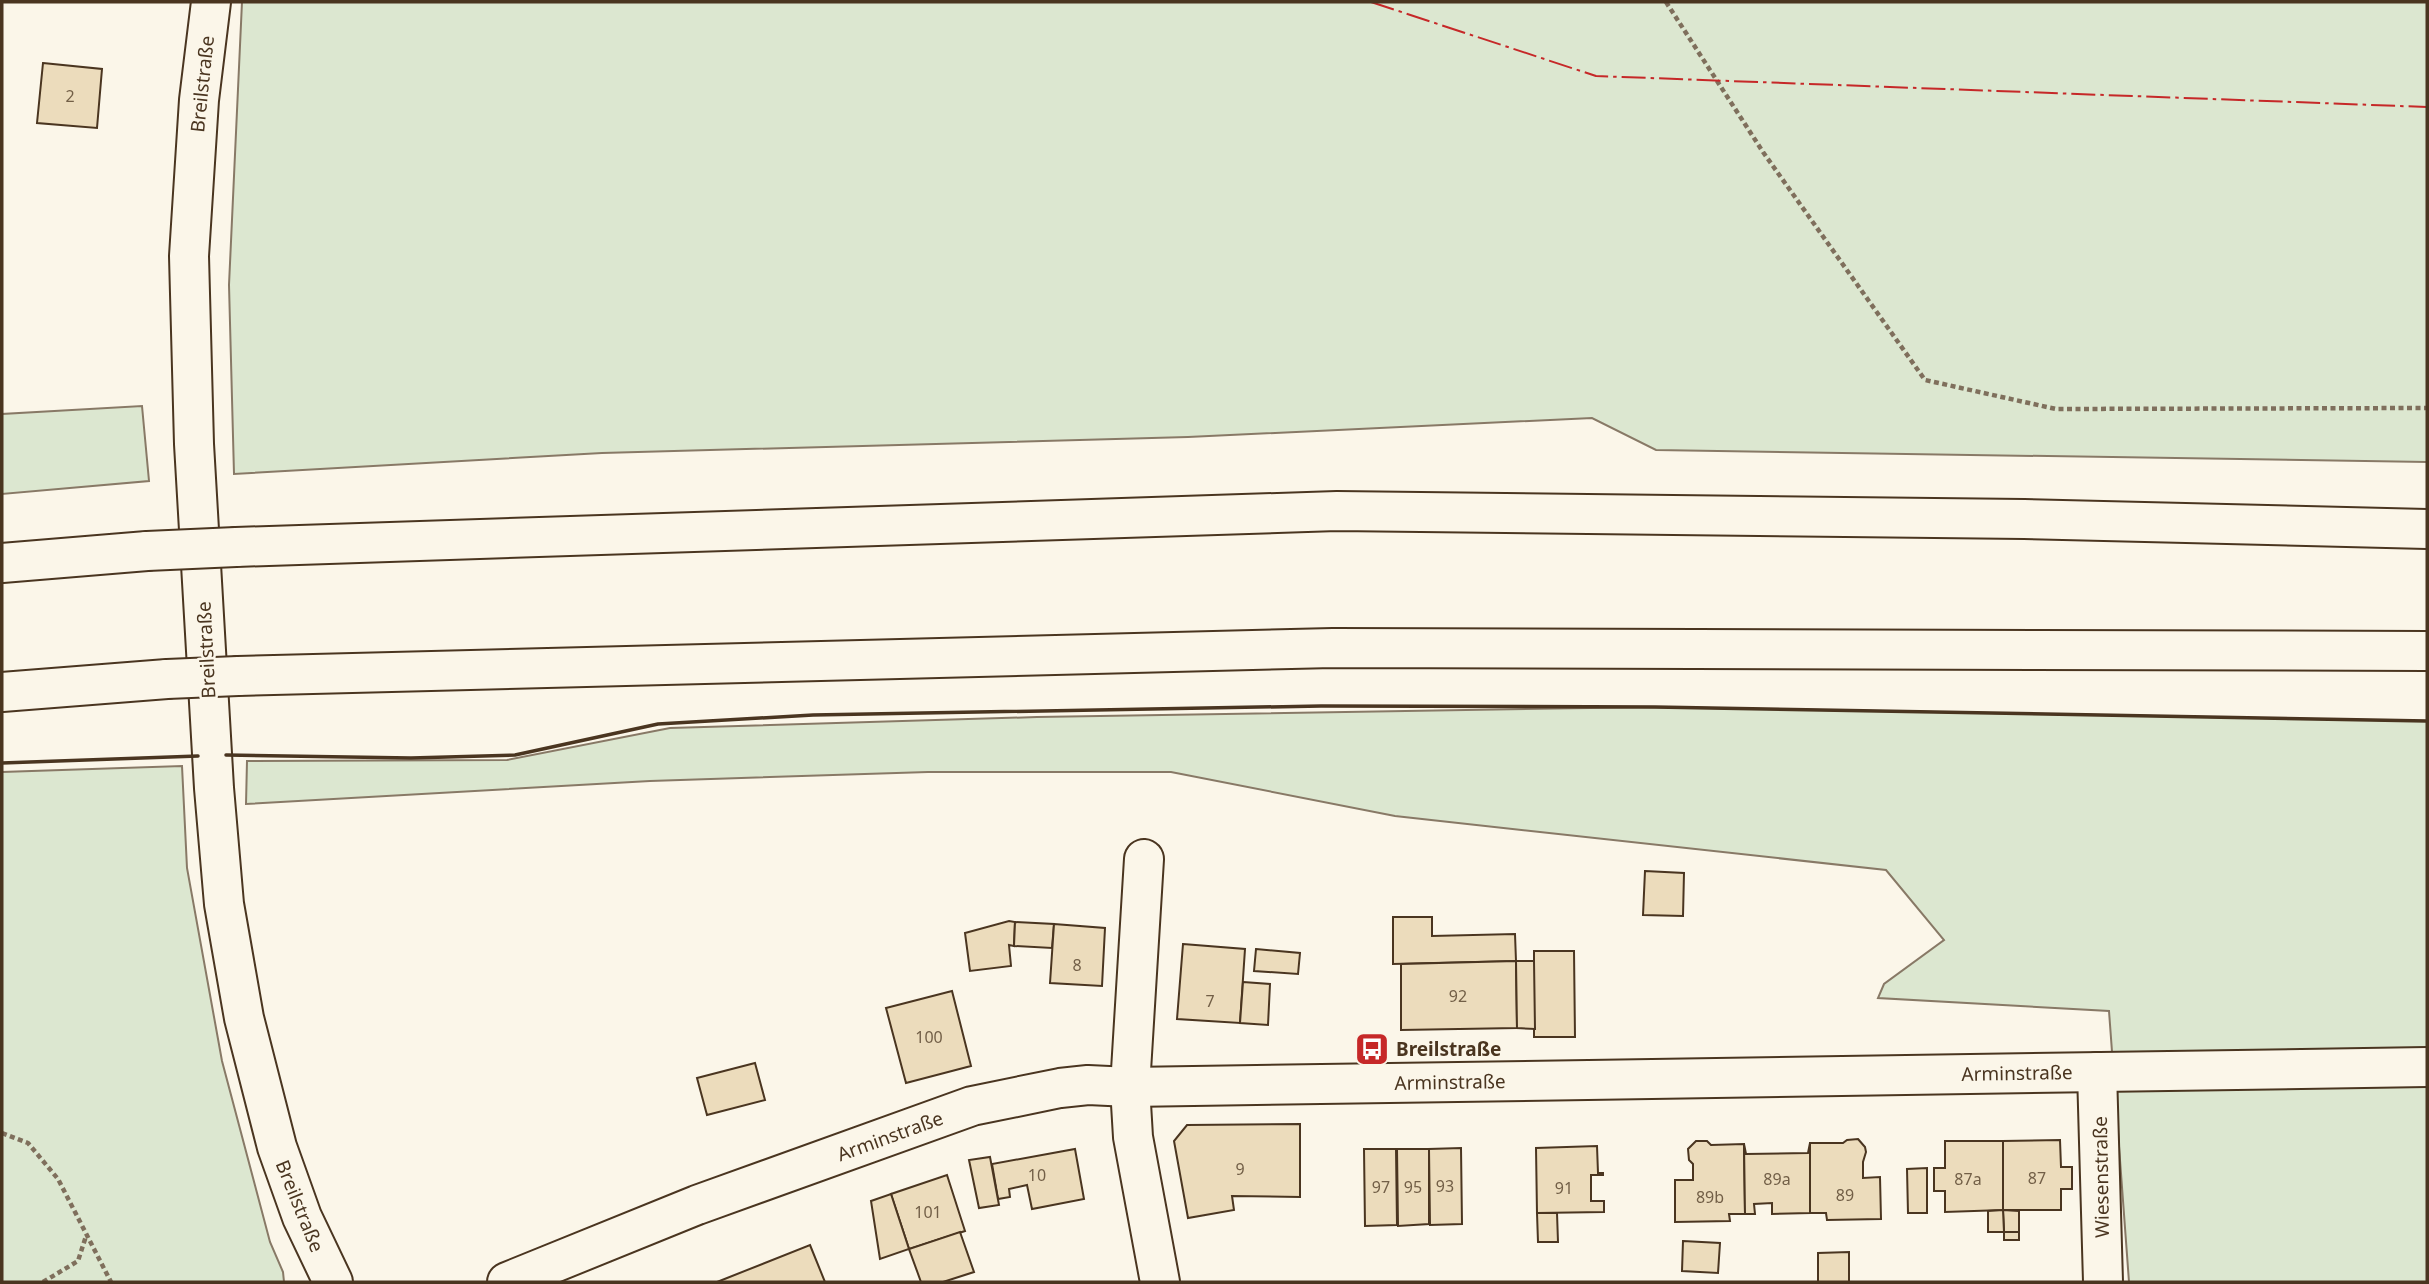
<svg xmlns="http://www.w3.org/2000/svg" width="2429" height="1284" viewBox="0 0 2429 1284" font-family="'Noto Sans',sans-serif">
<rect width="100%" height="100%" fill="#fbf6e9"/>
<!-- green -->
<g fill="#dce7d0" stroke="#887966" stroke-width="2">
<path d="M 242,2 L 2427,2 L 2427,462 L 1656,450 L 1592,418 L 1188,437 L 602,453 L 234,474 L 229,285 Z"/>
<path d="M 142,406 L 149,481 L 2,494 L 2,414 Z"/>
<path d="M 1655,707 L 2427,721 L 2427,1282 L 2129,1282 L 2109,1011 L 1878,998 L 1884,984 L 1944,940 L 1886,870 L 1395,816 L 1171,772 L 928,772 L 650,781 L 246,804 L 247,761 L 507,760 L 670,728 L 1037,717 Z"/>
<path d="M 182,766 L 187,868 L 222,1061 L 270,1242 L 283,1272 L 284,1282 L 2,1282 L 2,772 Z"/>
</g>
<!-- building -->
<g fill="#ecdcbc" stroke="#4a3520" stroke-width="2">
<path d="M 43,63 L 102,69 L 97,128 L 37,123 Z"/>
<path d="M 1645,871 L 1684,873 L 1683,916 L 1643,915 Z"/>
<path d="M 1393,917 L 1432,917 L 1432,936 L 1515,934 L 1516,961 L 1393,964 Z"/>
<path d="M 1009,921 L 1015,922 L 1014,946 L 1009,945 L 1011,966 L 970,971 L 965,933 Z"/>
<path d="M 1015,922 L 1054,924 L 1052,948 L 1014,946 Z"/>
<path d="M 1054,924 L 1105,928 L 1102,986 L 1050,983 Z"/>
<path d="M 1183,944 L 1245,949 L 1240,1023 L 1177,1019 Z"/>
<path d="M 1256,949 L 1300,953 L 1298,974 L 1254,971 Z"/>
<path d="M 1534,951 L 1574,951 L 1575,1037 L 1534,1037 Z"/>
<path d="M 1516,961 L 1517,1028 L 1401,1030 L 1401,964 Z"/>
<path d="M 1516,961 L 1534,961 L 1535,1029 L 1517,1028 Z"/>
<path d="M 1243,982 L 1270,984 L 1268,1025 L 1240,1023 Z"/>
<path d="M 952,991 L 971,1066 L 906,1083 L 886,1008 Z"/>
<path d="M 755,1063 L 765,1100 L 707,1115 L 697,1078 Z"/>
<path d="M 1300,1124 L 1300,1197 L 1232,1196 L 1234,1210 L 1188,1218 L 1174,1141 L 1187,1125 Z"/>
<path d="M 1858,1139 L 1865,1147 L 1866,1152 L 1863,1162 L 1863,1178 L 1880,1177 L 1881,1219 L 1827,1220 L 1826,1213 L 1810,1213 L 1810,1143 L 1843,1143 L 1847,1140 Z"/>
<path d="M 2060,1140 L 2061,1167 L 2072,1167 L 2072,1189 L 2061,1189 L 2061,1210 L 2003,1210 L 2003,1141 Z"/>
<path d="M 1696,1141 L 1707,1141 L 1711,1145 L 1744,1144 L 1745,1214 L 1729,1214 L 1730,1221 L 1675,1222 L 1675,1180 L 1693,1180 L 1693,1164 L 1689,1160 L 1688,1149 Z"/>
<path d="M 1945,1141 L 2003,1141 L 2003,1210 L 1945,1212 L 1945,1191 L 1934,1191 L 1934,1168 L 1945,1168 Z"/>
<path d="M 1810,1143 L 1810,1213 L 1772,1214 L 1772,1203 L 1754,1204 L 1755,1214 L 1745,1214 L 1744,1144 L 1746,1154 L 1808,1153 Z"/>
<path d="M 1597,1146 L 1598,1173 L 1603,1173 L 1603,1175 L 1591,1175 L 1591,1201 L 1604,1201 L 1604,1212 L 1537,1213 L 1536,1148 Z"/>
<path d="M 1461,1148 L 1462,1224 L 1430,1225 L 1429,1149 Z"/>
<path d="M 1075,1149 L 1084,1199 L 1032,1209 L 1027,1185 L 1009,1189 L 1010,1197 L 998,1199 L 992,1164 Z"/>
<path d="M 1364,1149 L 1396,1149 L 1397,1225 L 1365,1226 Z"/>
<path d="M 1397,1149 L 1429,1149 L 1429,1224 L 1398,1226 Z"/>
<path d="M 990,1157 L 999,1205 L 979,1208 L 969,1160 Z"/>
<path d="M 1927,1168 L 1927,1213 L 1908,1213 L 1907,1169 Z"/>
<path d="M 947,1175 L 965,1231 L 909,1249 L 891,1194 Z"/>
<path d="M 891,1194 L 909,1249 L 880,1259 L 871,1201 Z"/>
<path d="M 2003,1210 L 2019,1211 L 2019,1232 L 2004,1232 Z"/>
<path d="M 2003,1210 L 2004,1232 L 1988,1232 L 1988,1211 Z"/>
<path d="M 1537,1213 L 1557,1213 L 1558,1242 L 1538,1242 Z"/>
<path d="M 960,1232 L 974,1272 L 943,1282 L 921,1282 L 909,1249 Z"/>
<rect x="2004" y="1232" width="15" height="8"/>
<path d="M 1683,1241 L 1720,1243 L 1718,1273 L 1682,1271 Z"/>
<path d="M 810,1245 L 825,1282 L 717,1282 Z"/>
<path d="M 1849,1252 L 1849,1282 L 1818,1282 L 1818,1253 Z"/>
</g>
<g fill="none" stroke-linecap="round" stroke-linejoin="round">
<!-- minor casing -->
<g stroke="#4a3520" stroke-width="42">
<g id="minor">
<path d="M 211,2 L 199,100 L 189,256 L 194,444 L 214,788 L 224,904 L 244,1018 L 277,1147 L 302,1217 L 333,1282"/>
<path d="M 1144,859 L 1130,1087 L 1133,1137 L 1160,1282"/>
<path d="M 2097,1072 L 2103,1282"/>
<path d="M 507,1282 L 697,1205 L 972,1106 L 1060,1088 L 1088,1085 L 1130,1087 L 2427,1067"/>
</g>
</g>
<!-- highway casing -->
<g stroke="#4a3520" stroke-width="42">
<g id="highway">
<path d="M 236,547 L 1337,511 L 2024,519 L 2427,529"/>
<path d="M 2,563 L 147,551"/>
<path d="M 238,676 L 1333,648 L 2427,651"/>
<path d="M 2,692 L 167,679"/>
</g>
</g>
<!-- path -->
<g stroke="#7f6f5c" stroke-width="4.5" stroke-dasharray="5 3.5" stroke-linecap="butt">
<path d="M 1666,2 L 1763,152 L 1925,380 L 2056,409 L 2427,408"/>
<path d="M 2,1133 L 28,1143 L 58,1179 L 111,1282"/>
<path d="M 43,1282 L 78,1261 L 86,1236"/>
</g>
<!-- minor -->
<use href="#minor" stroke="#fbf6e9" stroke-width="38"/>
<!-- highway -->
<use href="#highway" stroke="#fbf6e9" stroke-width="38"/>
<!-- highway-bridge casing -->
<g stroke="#4a3520" stroke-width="42" stroke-linecap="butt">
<g id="highway-bridge">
<path d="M 147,551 L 236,547"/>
<path d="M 167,679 L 238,676"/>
</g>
</g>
<!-- highway-bridge -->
<use href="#highway-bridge" stroke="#fbf6e9" stroke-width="38"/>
<!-- wall -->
<g stroke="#4a3520" stroke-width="3.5">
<path d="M 226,755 L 411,758 L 515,755 L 658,724 L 813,715 L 1321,706 L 1655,707 L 2427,721"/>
<path d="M 2,763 L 198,756"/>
</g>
<!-- power -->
<path stroke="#c62828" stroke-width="2" stroke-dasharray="24 5 3.5 5" stroke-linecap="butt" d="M 1371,2 L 1596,76 L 2427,107"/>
</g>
<!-- icons -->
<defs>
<g id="bus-square" transform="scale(1.75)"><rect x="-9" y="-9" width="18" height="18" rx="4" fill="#c62828" stroke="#fbf6e9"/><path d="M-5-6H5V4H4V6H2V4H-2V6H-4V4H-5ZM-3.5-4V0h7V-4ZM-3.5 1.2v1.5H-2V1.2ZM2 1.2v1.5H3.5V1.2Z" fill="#fff"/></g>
</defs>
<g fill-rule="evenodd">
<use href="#bus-square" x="1372" y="1049"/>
</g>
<g text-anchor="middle" stroke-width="5" stroke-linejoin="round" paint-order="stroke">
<!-- number labels -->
<g font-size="16" fill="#725f47">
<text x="70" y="102">2</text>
<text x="1077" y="971">8</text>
<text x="1458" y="1002">92</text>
<text x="1210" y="1007">7</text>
<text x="929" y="1043">100</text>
<text x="1240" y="1175">9</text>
<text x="1037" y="1181">10</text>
<text x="2037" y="1184">87</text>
<text x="1777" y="1185">89a</text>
<text x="1968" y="1185">87a</text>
<text x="1445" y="1192">93</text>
<text x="1381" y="1193">97</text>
<text x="1413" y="1193">95</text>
<text x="1564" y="1194">91</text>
<text x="1845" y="1201">89</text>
<text x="1710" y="1203">89b</text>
<text x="928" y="1218">101</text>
</g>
<!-- street labels -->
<g font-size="19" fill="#4a3520" stroke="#fbf6e9">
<text transform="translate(202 84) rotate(-84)" y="7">Breilstraße</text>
<text transform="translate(206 650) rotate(-93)" y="7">Breilstraße</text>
<text transform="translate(2017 1073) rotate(-1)" y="7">Arminstraße</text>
<text transform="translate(1450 1082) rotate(-1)" y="7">Arminstraße</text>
<text transform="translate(890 1136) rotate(-20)" y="7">Arminstraße</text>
<text transform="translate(2101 1177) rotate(-91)" y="7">Wiesenstraße</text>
<text transform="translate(300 1206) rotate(68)" y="7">Breilstraße</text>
</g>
<!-- poi labels -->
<g font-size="19" font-weight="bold" fill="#4a3520" stroke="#fbf6e9" text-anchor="start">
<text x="1396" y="1056">Breilstraße</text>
</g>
</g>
<!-- border -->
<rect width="2429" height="1284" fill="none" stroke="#4a3520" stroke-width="7"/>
</svg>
